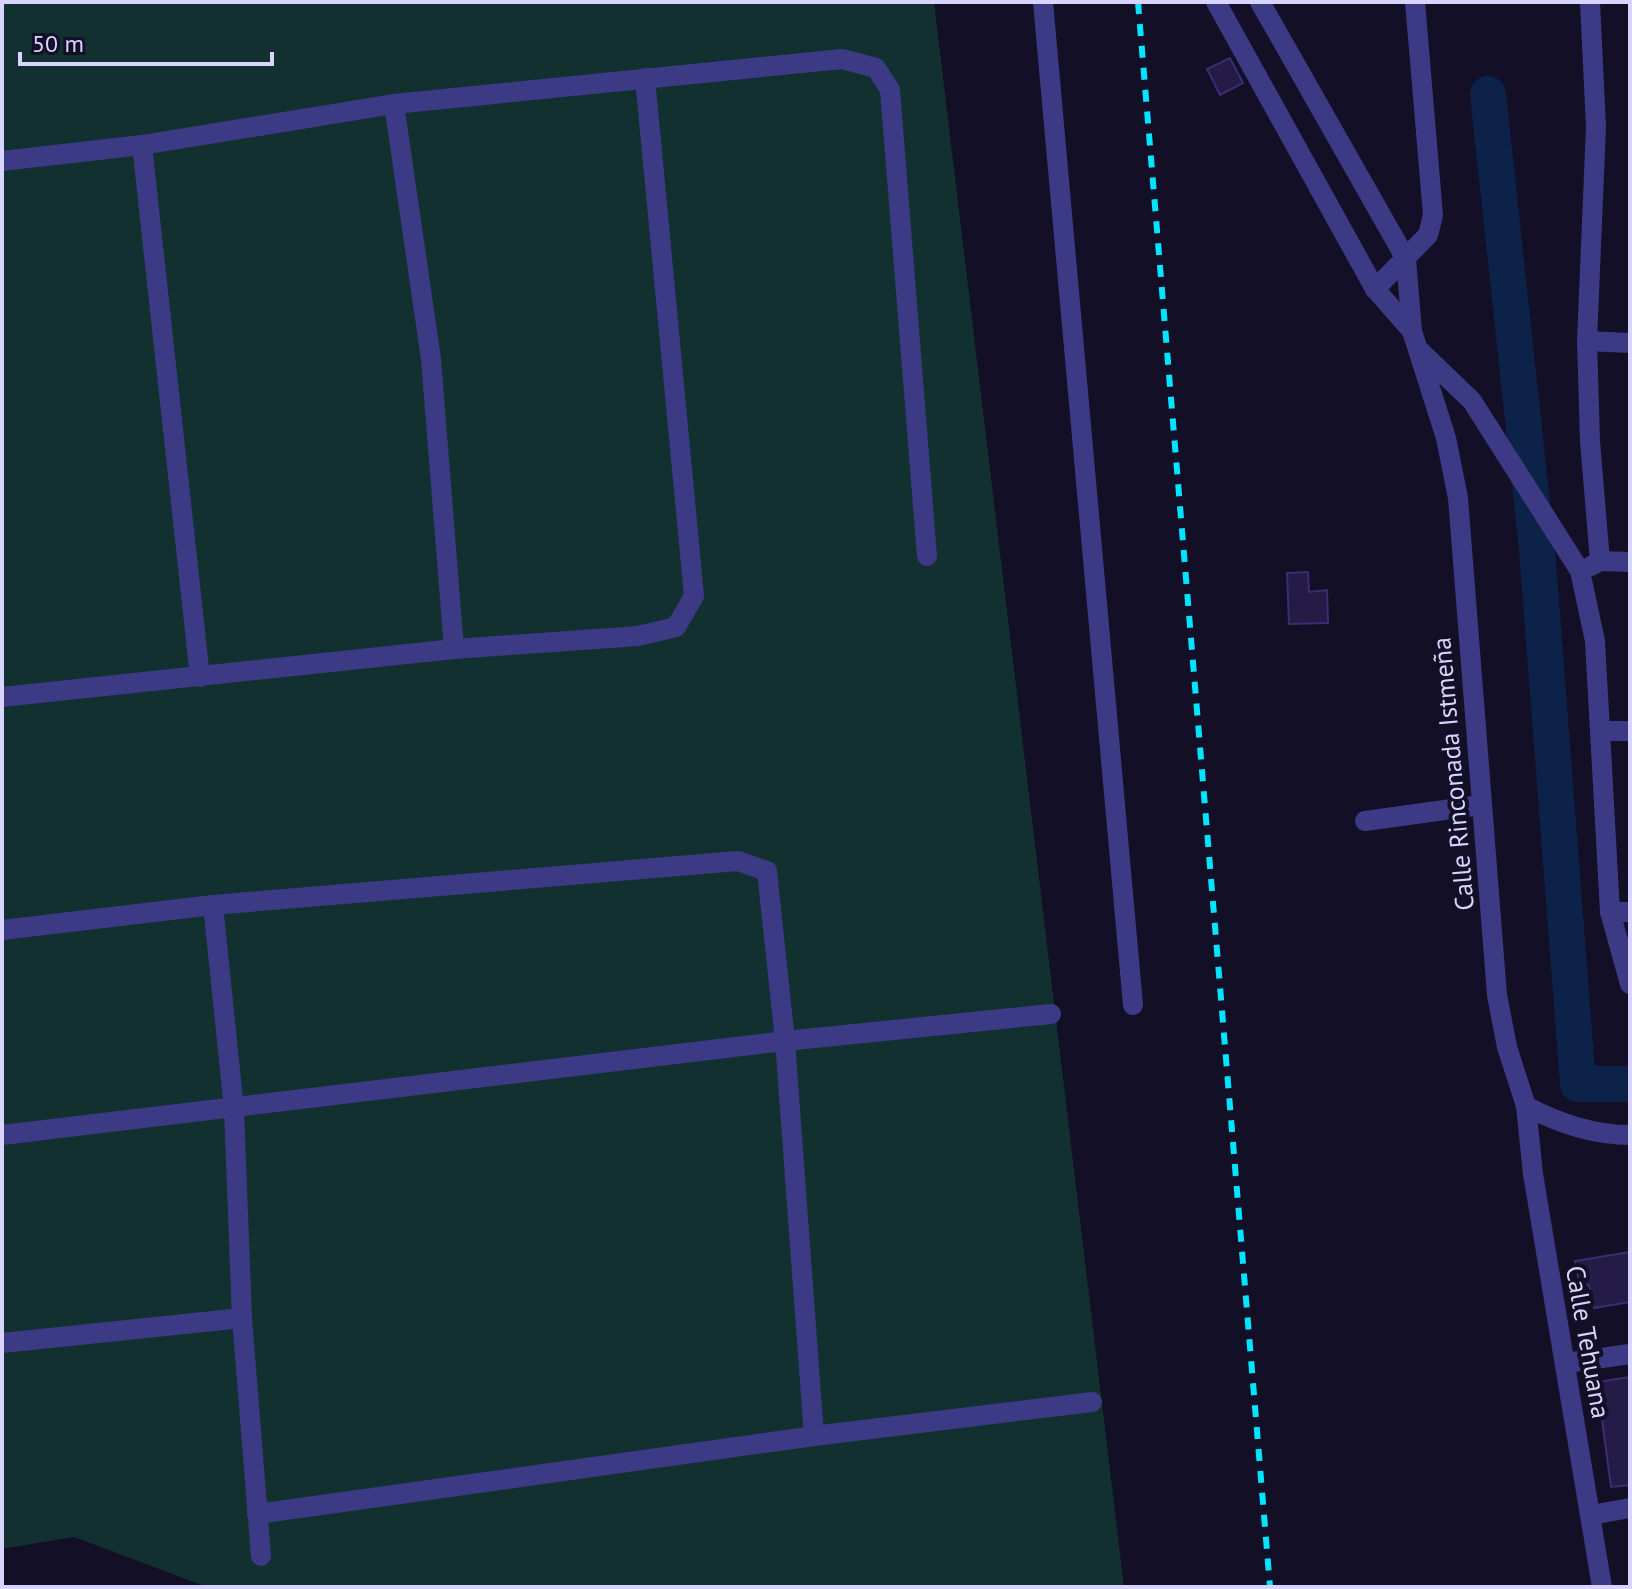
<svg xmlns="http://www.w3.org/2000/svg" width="1632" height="1589" viewBox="0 0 1632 1589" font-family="'PT Sans',sans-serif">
<rect width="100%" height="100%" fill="#130f26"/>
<!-- green -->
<path fill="#12302f" d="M 2,2 L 934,2 L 1124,1587 L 207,1587 L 74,1537 L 2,1549 Z"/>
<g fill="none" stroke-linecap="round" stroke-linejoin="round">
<!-- canal -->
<path stroke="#0c2248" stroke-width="36" d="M 1488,94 L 1537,550 L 1578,1084 L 1630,1084"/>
</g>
<!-- building -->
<g fill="#241b47" stroke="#3b2d73" stroke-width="2">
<path d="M 1230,58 L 1243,83 L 1220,95 L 1207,69 Z"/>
<path d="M 1308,572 L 1309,592 L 1327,590 L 1328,623 L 1289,624 L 1287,573 Z"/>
<path d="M 1630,1252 L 1630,1302 L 1594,1308 L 1589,1285 L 1580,1286 L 1575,1261 Z"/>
<path d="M 1630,1377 L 1630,1485 L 1611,1487 L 1597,1382 Z"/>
</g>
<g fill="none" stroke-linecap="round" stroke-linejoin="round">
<!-- minor -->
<g stroke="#3d3a85" stroke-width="20">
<path d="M 1043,2 L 1133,1005"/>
<path d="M 1216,2 L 1375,289 L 1412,331"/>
<path d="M 1260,2 L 1406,259 L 1412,331 L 1446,438 L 1458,498 L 1497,995 L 1507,1047 L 1526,1106 C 1558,1123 1593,1135 1630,1135"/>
<path d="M 1590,2 L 1596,127 L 1587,341 L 1590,441 L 1600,561"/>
<path d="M 142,145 L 200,677"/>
<path d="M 2,161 L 142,145 L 394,104"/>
<path d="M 1375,289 L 1428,235 L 1433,215 L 1415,2"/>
<path d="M 1587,341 L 1630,343"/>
<path d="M 1420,351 L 1472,401 L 1580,571 L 1595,641 L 1610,912 L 1630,984"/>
<path d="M 1591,566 L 1600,561 L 1630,562"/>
<path d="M 454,649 L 431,359 L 394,104 L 842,59 L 876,68 L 890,90 L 927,556"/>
<path d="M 2,697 L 454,649 L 638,636 L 676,627 L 694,596 L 645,78"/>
<path d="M 1601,731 L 1630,731"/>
<path d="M 1365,821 L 1481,805"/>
<path d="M 213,905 L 738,861 L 767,871 L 785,1041 L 814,1436"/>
<path d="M 1610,912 L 1630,912"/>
<path d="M 2,930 L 213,905 L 234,1109 L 242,1318 L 2,1343"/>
<path d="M 1526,1106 L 1533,1174 L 1602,1587"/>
<path d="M 2,1135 L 785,1041 L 1051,1014"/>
<path d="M 242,1318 L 261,1556"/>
<path d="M 1566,1363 L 1630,1354"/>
<path d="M 257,1514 L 814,1436 L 1092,1402"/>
<path d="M 1591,1515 L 1630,1508"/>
</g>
<!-- rail -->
<path stroke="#00e5ff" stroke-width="6" stroke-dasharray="12 10" stroke-linecap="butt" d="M 1138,2 L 1270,1587"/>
</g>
<g text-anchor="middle" stroke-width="8" stroke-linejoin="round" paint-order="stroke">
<!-- street labels -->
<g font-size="26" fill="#d9d4ff" stroke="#130f26">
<text transform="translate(1453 774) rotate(-95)" y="9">Calle Rinconada Istmeña</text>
<text transform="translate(1588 1342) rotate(80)" y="9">Calle Tehuana</text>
</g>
</g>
<!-- border -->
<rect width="1632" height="1589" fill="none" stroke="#d9d4ff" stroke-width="8"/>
<!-- scale -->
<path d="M20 52v12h252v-12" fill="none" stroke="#d9d4ff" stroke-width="4"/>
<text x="32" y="52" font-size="24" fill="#d9d4ff" stroke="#130f26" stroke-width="6" paint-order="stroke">50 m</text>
</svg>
